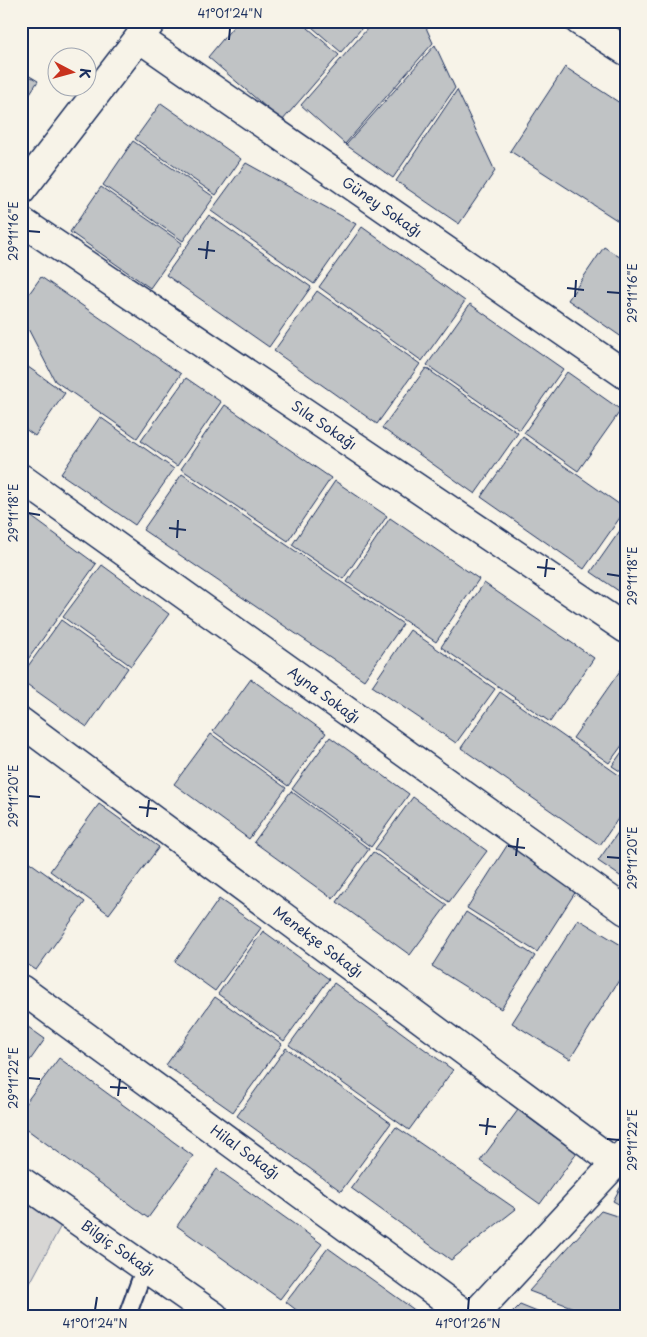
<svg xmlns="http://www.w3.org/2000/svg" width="647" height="1337" viewBox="0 0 647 1337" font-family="'Playpen Sans',sans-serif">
<rect width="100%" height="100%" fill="#f7f3e8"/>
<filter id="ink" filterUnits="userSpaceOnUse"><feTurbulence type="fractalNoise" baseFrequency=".02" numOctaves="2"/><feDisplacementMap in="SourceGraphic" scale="10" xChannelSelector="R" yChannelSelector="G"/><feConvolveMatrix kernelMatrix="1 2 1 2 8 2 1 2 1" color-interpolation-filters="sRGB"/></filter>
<g filter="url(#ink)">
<!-- green -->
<path fill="#d7d6d4" stroke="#798299" d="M 21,1188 L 64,1220 L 21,1300 Z"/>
<!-- building -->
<g fill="#c0c3c5" stroke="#1b2f5e">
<path d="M 238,21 L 300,21 L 339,55 L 282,121 L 208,57 Z"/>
<path d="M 305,21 L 368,21 L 341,52 Z"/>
<path d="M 374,21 L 423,21 L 433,43 L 345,144 L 301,105 Z"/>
<path d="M 435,45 L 455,88 L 393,178 L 346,145 Z"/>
<path d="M 565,67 L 626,107 L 626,226 L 510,151 Z"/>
<path d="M 21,71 L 38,81 L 21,107 Z"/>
<path d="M 457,90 L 495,171 L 459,224 L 396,181 Z"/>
<path d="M 161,103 L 241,159 L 216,195 L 135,139 Z"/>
<path d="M 133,141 L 214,197 L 183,241 L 103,185 Z"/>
<path d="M 246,163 L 356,224 L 314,284 L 211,211 Z"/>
<path d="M 101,187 L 182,243 L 150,288 L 70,232 Z"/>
<path d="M 209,215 L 311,287 L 269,347 L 166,275 Z"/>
<path d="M 362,227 L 465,301 L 422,361 L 319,287 Z"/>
<path d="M 604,247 L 626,261 L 626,340 L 568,300 Z"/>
<path d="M 41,277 L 181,374 L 137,438 L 55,381 L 21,315 L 21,305 Z"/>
<path d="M 317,291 L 420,364 L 377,424 L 274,351 Z"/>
<path d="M 470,304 L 563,369 L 520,430 L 427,365 Z"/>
<path d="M 21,362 L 65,393 L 35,436 L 21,426 Z"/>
<path d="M 426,368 L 518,433 L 475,494 L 382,428 Z"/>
<path d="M 567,372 L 621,410 L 578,471 L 524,433 Z"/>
<path d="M 186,378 L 221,402 L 177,466 L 141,441 Z"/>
<path d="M 225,405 L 331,478 L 288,541 L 181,469 Z"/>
<path d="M 100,417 L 174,469 L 135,525 L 61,474 Z"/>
<path d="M 523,437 L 626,509 L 584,569 L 481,497 Z"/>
<path d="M 182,474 L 403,624 L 364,680 L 143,530 Z"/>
<path d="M 335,481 L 387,516 L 343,579 L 292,545 Z"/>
<path d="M 25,512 L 96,564 L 21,669 L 21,518 Z"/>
<path d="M 390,518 L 479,579 L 436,642 L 347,582 Z"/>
<path d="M 626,522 L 626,596 L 591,572 Z"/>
<path d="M 102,565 L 169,614 L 131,666 L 63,617 Z"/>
<path d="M 484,583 L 594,658 L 550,722 L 441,647 Z"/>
<path d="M 61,620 L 128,668 L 87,727 L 21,680 L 21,676 Z"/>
<path d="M 410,630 L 495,689 L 456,743 L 372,686 Z"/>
<path d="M 622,668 L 626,670 L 626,740 L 609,763 L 573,738 Z"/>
<path d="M 251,679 L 326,733 L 288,786 L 213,731 Z"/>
<path d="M 500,692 L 626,780 L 626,807 L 600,845 L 461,748 Z"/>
<path d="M 211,734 L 286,788 L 249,839 L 174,784 Z"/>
<path d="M 330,737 L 409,794 L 371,847 L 292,789 Z"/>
<path d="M 626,746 L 626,775 L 612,766 Z"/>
<path d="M 291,791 L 369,849 L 333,899 L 254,842 Z"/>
<path d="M 413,797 L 487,851 L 449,902 L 375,849 Z"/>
<path d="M 99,804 L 159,847 L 109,914 L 50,871 Z"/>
<path d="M 626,821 L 626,880 L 598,861 Z"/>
<path d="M 508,844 L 578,888 L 537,952 L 467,908 Z"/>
<path d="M 373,852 L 447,905 L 410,955 L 337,902 Z"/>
<path d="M 21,856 L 85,902 L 36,970 L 21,960 Z"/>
<path d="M 219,899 L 261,928 L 215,991 L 175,962 Z"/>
<path d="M 466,912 L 535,956 L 501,1009 L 432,966 Z"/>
<path d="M 578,919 L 626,948 L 626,969 L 570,1059 L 512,1023 Z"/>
<path d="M 263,931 L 329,979 L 284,1041 L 218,994 Z"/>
<path d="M 334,983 L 453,1070 L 409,1130 L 289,1045 Z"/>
<path d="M 215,997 L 282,1044 L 233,1112 L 166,1065 Z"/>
<path d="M 21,1022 L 45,1039 L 21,1073 Z"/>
<path d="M 286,1048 L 391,1123 L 341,1191 L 237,1116 Z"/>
<path d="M 59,1058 L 193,1156 L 148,1218 L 21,1125 L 21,1109 Z"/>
<path d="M 518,1110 L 577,1153 L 540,1204 L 480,1161 Z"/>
<path d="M 396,1127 L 411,1137 L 516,1209 L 451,1260 L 351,1188 Z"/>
<path d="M 217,1169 L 322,1244 L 280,1299 L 177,1226 Z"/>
<path d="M 626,1177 L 626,1208 L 613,1201 Z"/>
<path d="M 601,1211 L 626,1219 L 626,1316 L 595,1316 L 529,1291 Z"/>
<path d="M 328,1248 L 423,1316 L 304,1316 L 286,1302 Z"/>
<path d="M 520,1305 L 547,1316 L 509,1316 Z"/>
</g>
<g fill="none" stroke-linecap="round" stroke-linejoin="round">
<!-- service casing -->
<g stroke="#1b2f5e" stroke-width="20">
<path id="service" d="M 127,1316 L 145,1267"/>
</g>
<!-- minor casing -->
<g stroke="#1b2f5e" stroke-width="31">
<g id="minor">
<path d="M 579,21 L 626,51"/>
<path d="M 139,38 L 626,375"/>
<path d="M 21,191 L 152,21"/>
<path d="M 21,221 L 626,629"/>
<path d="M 21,478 L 626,911"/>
<path d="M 21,722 L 615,1163"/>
<path d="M 21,989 L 468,1316"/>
<path d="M 21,1181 L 214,1316"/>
<path d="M 473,1316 L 626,1152"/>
</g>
</g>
<!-- service -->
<use href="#service" stroke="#f7f3e8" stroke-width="16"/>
<!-- minor -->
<use href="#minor" stroke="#f7f3e8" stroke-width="28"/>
</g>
</g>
<!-- ticks -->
<path fill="none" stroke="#1b2f5e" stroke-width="2" d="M 229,40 L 230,28M 28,231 L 40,232M 198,249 L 215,251M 206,259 L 208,241M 567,288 L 584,290M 607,292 L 620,293M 575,297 L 576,280M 28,513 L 40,515M 169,528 L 186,530M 177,538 L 178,520M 537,567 L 555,569M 607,574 L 620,576M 545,577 L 547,559M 28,796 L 40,797M 139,807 L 157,809M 147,817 L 149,800M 508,846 L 525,848M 516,856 L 518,838M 607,857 L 620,858M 28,1078 L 40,1079M 110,1087 L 127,1088M 118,1096 L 120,1079M 479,1125 L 496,1127M 486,1135 L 488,1118M 607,1139 L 620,1140M 95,1310 L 97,1297M 468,1310 L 469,1297"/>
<g text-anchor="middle" stroke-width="4" stroke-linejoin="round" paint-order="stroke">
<!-- street labels -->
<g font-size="14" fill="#1b2f5e" stroke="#f7f3e8">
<text transform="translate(382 207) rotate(35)" y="5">Güney Sokağı</text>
<text transform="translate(324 425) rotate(34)" y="5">Sıla Sokağı</text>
<text transform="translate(324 695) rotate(36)" y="5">Ayna Sokağı</text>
<text transform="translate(318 942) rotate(37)" y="5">Menekşe Sokağı</text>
<text transform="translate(245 1152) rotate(36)" y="5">Hilal Sokağı</text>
<text transform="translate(118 1248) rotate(35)" y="5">Bilgiç Sokağı</text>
</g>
</g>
<!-- margin -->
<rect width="647" height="1337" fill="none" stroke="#f7f3e8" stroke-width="55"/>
<!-- north arrow -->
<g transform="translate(72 72) rotate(96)"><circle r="24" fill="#f7f3e8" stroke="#9fa5b1"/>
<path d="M0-4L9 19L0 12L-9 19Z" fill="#c8321e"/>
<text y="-8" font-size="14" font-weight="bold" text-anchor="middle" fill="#1b2f5e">K</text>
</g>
<rect x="28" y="28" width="592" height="1282" fill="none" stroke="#1b2f5e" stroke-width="2"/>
<g font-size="12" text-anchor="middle" fill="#1b2f5e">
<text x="230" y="18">41°01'24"N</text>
<text transform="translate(14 231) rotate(-90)" y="4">29°11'16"E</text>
<text transform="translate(633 293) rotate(-90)" y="4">29°11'16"E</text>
<text transform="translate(14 513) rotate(-90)" y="4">29°11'18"E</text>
<text transform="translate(633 576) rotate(-90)" y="4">29°11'18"E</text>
<text transform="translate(14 796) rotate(-90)" y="4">29°11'20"E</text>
<text transform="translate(633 858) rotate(-90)" y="4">29°11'20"E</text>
<text transform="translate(14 1078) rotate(-90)" y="4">29°11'22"E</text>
<text transform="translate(633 1140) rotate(-90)" y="4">29°11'22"E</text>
<text x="95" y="1328">41°01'24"N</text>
<text x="468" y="1328">41°01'26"N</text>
</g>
</svg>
